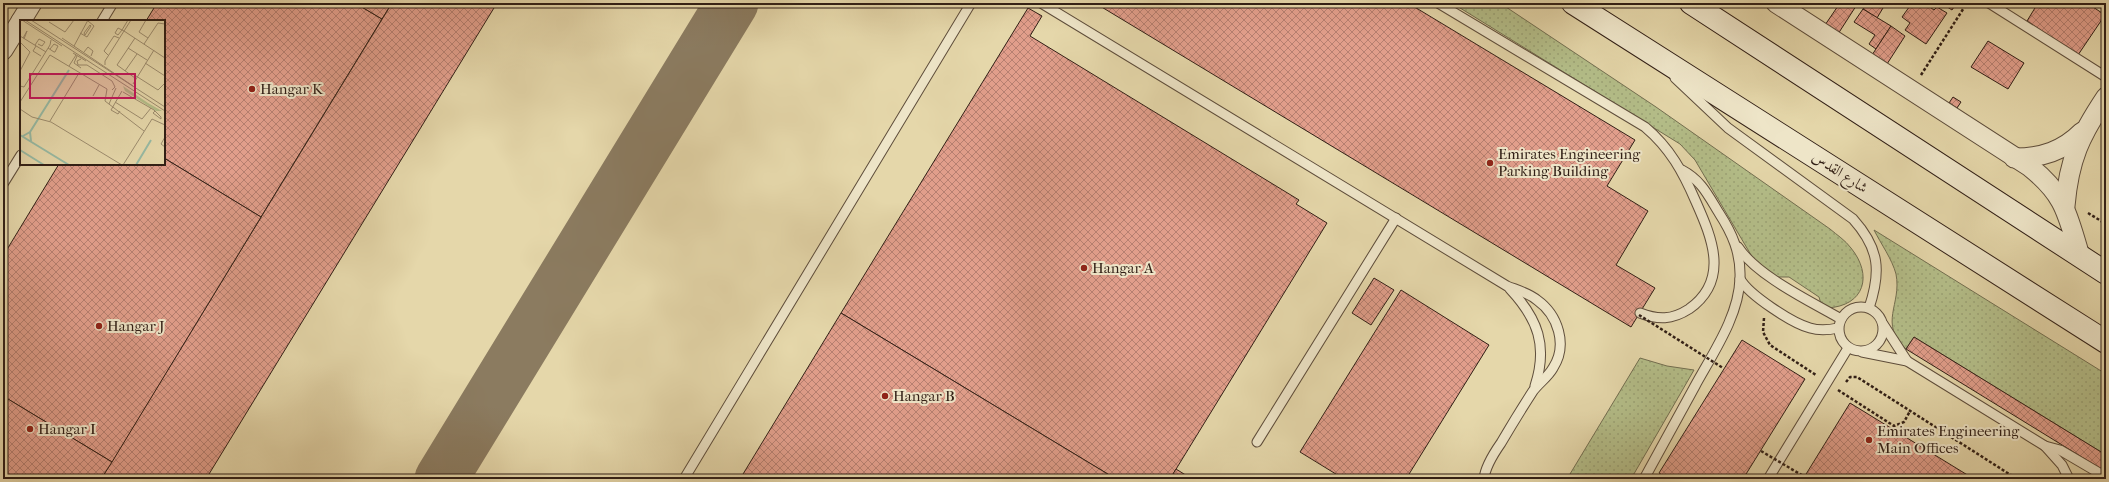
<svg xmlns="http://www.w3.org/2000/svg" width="2109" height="482" viewBox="0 0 2109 482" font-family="'IM FELL French Canon',Amiri,serif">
<defs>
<pattern id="grass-dots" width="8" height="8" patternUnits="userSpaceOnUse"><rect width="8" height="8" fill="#b4be89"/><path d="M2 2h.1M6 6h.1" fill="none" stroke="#9ba376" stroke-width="1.8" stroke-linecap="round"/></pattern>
<pattern id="building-cross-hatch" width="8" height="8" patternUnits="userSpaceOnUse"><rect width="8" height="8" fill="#e19e8b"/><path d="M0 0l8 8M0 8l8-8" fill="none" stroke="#b78071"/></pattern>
</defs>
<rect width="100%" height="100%" fill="#e5d7aa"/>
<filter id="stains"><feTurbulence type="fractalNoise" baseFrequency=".005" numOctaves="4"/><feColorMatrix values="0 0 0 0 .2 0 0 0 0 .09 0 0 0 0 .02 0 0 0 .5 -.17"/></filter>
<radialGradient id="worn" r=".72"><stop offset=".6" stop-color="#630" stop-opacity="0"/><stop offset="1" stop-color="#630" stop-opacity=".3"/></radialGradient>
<!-- grass -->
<g fill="url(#grass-dots)" stroke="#726e50">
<path d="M 1452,3 L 1500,3 L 1656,107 L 1830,229 C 1837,235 1845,240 1851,248 C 1873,275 1865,306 1827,308 L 1821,304 L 1819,297 L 1789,277 L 1775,277 L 1754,260 L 1695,160 L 1680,144 Z"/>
<path d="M 1874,230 L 2106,374 L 2106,455 L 1914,337 L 1906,349 C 1878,323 1902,305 1896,274 C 1892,259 1881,244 1874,230 Z"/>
<path d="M 1640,358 L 1667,366 L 1694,370 L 1631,479 L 1567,479 Z"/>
</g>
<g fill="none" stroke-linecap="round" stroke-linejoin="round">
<!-- taxiway -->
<path stroke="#8b7b60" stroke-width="53" d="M 441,479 L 732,3"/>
</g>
<!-- building -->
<g fill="url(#building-cross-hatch)" stroke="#311f16">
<path d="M 157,3 L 355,3 L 382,19 L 261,217 L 164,158 L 164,21 L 146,21 Z"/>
<path d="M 355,3 L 392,3 L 382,19 Z"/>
<path d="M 392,3 L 497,3 L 206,479 L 101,479 Z"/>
<path d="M 1095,3 L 1408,3 L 1635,140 L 1607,186 L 1648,211 L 1616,265 L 1655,288 L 1631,327 Z"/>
<path d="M 1840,3 L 1858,3 L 1838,34 L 1825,25 Z"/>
<path d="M 1866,3 L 1886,3 L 1877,18 L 1863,9 Z"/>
<path d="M 1912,3 L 1924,3 L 1934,10 L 1937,7 L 1947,13 L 1926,44 L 1905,30 L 1910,23 L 1902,17 Z"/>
<path d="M 1941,3 L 1955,3 L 1956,4 L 1952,10 Z"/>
<path d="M 2038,3 L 2087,3 L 2105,15 L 2078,55 L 2027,21 Z"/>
<path d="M 2097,3 L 2106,3 L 2106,7 L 2105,8 Z"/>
<path d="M 1028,8 L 1042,16 L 1030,36 L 1299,200 L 1296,204 L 1327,223 L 1170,479 L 1116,479 L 841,313 Z"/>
<path d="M 1863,9 L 1891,26 L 1876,49 L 1869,44 L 1875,35 L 1854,22 Z"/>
<path d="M 1891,26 L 1905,36 L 1887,64 L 1872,55 Z"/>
<path d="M 1988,41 L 2024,63 L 2008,89 L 1971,67 Z"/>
<path d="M 1953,97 L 1961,102 L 1957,108 L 1949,103 Z"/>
<path d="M 164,158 L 261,217 L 112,462 L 3,396 L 3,256 L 59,164 L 164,164 Z"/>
<path d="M 1374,278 L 1394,290 L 1371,325 L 1352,313 Z"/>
<path d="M 1401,290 L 1489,345 L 1406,479 L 1344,479 L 1300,452 Z"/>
<path d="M 841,313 L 1116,479 L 740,479 Z"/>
<path d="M 1914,337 L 2106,455 L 2106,472 L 1906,349 Z"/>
<path d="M 1742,340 L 1805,379 L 1743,479 L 1669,479 L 1659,473 Z"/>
<path d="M 3,396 L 112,462 L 101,479 L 3,479 Z"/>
<path d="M 1850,403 L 1974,479 L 1803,479 Z"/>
<path d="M 1176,469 L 1192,479 L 1170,479 Z"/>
</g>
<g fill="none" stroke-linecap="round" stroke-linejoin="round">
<!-- service casing -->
<g stroke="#5e4d3b" stroke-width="11">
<g id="service">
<path d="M 1041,3 L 1507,286 C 1517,290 1529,293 1537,300 C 1558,315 1568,345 1553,368 C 1548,377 1539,383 1533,391 C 1522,408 1511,426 1501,443 C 1494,453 1485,467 1484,479"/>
<path d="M 1438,3 L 1645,127 C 1670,148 1683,172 1696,202 C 1712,238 1730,280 1689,309 C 1672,320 1658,320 1640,313"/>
<path d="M 1989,3 L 2106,77"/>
<path d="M 102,21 L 113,3"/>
<path d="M 1675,78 L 1728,128 L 1853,219 C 1880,249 1881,272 1869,308"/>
<path d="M 3,184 L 21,155"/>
<path d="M 1738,247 C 1757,276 1810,301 1841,319"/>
<path d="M 1740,279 C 1749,295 1792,323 1810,328 C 1820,331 1829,330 1838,328"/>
<path d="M 1510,289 C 1538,319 1548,346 1535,386"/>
<circle cx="1861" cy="329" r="22"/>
<path d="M 1883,324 L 1907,361"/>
<path d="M 1862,352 L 1907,361 L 2045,446 L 2060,450 L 2106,477"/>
<path d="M 1257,442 L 1396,218"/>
<path d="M 2045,446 L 2062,465 L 2069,479"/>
<path d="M 684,479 L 971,3"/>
<path d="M 1644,479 C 1661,448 1678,417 1695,386 C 1713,353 1739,316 1740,278 C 1741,253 1732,233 1719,213 C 1708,195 1701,180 1682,170"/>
<path d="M 1768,479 L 1848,348"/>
</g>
</g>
<!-- minor casing -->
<g stroke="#5e4d3b" stroke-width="21">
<g id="minor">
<path d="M 1776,3 L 2030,167 C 2066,196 2067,214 2080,256"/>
<path d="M 21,21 L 32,3"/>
<path d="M 3,50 L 21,21"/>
<path d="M 2014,158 C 2042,158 2063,151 2082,132"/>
<path d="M 2065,206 C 2069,159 2080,136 2106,97"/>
</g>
</g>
<!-- secondary casing -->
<g stroke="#311f16" stroke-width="24">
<g id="secondary">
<path d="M 1573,3 L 2106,342"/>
<path d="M 1691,3 L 2106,273"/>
</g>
</g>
<!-- path -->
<g stroke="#311f16" stroke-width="2.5" stroke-dasharray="3 2" stroke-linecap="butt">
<path d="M 1921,75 L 1967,3"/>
<path d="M 2088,213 L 2106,224"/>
<path d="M 1764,318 L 1763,332 L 1770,345 L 1816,375"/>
<path d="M 1846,382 L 1850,377 L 1857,377 L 2017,479"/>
<path d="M 1838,390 L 1894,426 L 1904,422 L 1910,411"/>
</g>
<!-- service -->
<use href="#service" stroke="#eee5c8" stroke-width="9"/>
<!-- minor -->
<use href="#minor" stroke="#eee5c8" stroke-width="19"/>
<!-- secondary -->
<use href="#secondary" stroke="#eee5c8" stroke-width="22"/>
<!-- path-bridge -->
<g stroke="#311f16" stroke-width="2.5" stroke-dasharray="3 2" stroke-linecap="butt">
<path d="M 1639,315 L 1723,368"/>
<path d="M 1761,451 L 1805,477"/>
</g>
</g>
<!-- markers -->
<g fill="#8f2418" stroke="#eee5c8" stroke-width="1.5">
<circle cx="252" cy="89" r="4"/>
<circle cx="1490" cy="163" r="4"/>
<circle cx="1084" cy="268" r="4"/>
<circle cx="99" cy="326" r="4"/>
<circle cx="885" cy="396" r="4"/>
<circle cx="30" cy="429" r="4"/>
<circle cx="1869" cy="440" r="4"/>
</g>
<g text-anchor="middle" stroke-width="4" stroke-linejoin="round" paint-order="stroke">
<!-- poi labels -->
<g font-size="15" fill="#311f16" stroke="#eee5c8" text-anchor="start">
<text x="260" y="94">Hangar K</text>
<text x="1498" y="159">Emirates Engineering<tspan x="1498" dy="17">Parking Building</tspan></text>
<text x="1092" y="273">Hangar A</text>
<text x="107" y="331">Hangar J</text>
<text x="893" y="401">Hangar B</text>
<text x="38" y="434">Hangar I</text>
<text x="1877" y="436">Emirates Engineering<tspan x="1877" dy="17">Main Offices</tspan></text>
</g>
<!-- street labels -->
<g font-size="15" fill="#311f16" stroke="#eee5c8">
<text transform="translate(1840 172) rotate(33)" y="5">شارع القدس</text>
</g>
</g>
<!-- overview -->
<g transform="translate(20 20)">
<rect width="145" height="145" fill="#e5d7aa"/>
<path d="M 103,66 L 128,83 L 142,91 L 136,91 L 105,71 Z" fill="#b4be89"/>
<path fill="none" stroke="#97baa4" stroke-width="2" d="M 10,112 L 49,50M 0,115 L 49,145M 3,116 L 10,112 L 11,121M 0,130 L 24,145M 116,145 L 131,120"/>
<path fill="none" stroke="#9d8d6f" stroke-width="1" d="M 2,0 L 42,26M 5,0 L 145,91M 11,0 L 145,87M 108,0 L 102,10 L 98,15 L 95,13 L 98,8 L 104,11 L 145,38M 126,0 L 119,12 L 128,18M 29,2 L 45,12 L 54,0M 70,5 L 71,6 L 65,15 L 64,13 ZM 60,13 L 67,17 L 74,6 L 68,1M 0,16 L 26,32M 3,18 L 7,11 L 4,19M 42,18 L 113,66M 115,18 L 97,45 L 115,58M 0,22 L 10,32 L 0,51M 124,24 L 138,3 L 145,4M 15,25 L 19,19 L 25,22 L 22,26 L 18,24M 16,26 L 13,31 L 21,36M 54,26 L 68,0M 28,28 L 34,32 L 35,32 L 38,26 L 34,24 L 30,29M 108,28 L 127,40M 64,32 L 68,27 L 73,31 L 71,36M 53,33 L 66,41M 88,35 L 84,31 L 94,16 L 99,18M 57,36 L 54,43 L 61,48M 61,39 L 57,41 L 58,45 L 67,45 L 92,61 L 95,67 L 92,70M 125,43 L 145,56M 85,45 L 85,41 L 111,0M 49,46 L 56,35M 105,51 L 117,34M 116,56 L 138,70 L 145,63M 113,64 L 134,30M 0,66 L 4,67 L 30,25 L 31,20M 103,72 L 134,90 L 141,97 L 141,99 L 133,93 L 135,91M 73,76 L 79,65M 0,82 L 30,35 L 87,69 L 85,81 L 124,111M 95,82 L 122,99 L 131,88M 89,84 L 96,68M 0,89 L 12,97 L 31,102 L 102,145M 100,91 L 98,94 L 91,90 L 102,71M 30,101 L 59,53M 145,117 L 141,124 L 145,127M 103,145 L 132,99 L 145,105"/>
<path fill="#c2185b" fill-opacity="0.15" stroke="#c2185b" stroke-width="2" d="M 10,54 L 115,54 L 115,78 L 10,78 Z"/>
<rect width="145" height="145" fill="none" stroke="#311f16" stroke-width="2"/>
</g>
<!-- margin -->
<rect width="2109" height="482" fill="none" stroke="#e5d7aa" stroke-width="16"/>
<rect x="4" y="4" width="2101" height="474" fill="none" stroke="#311f16" stroke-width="2"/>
<rect x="8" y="8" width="2093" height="466" fill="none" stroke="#311f16"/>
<rect width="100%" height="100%" filter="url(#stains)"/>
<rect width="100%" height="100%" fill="url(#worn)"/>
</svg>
